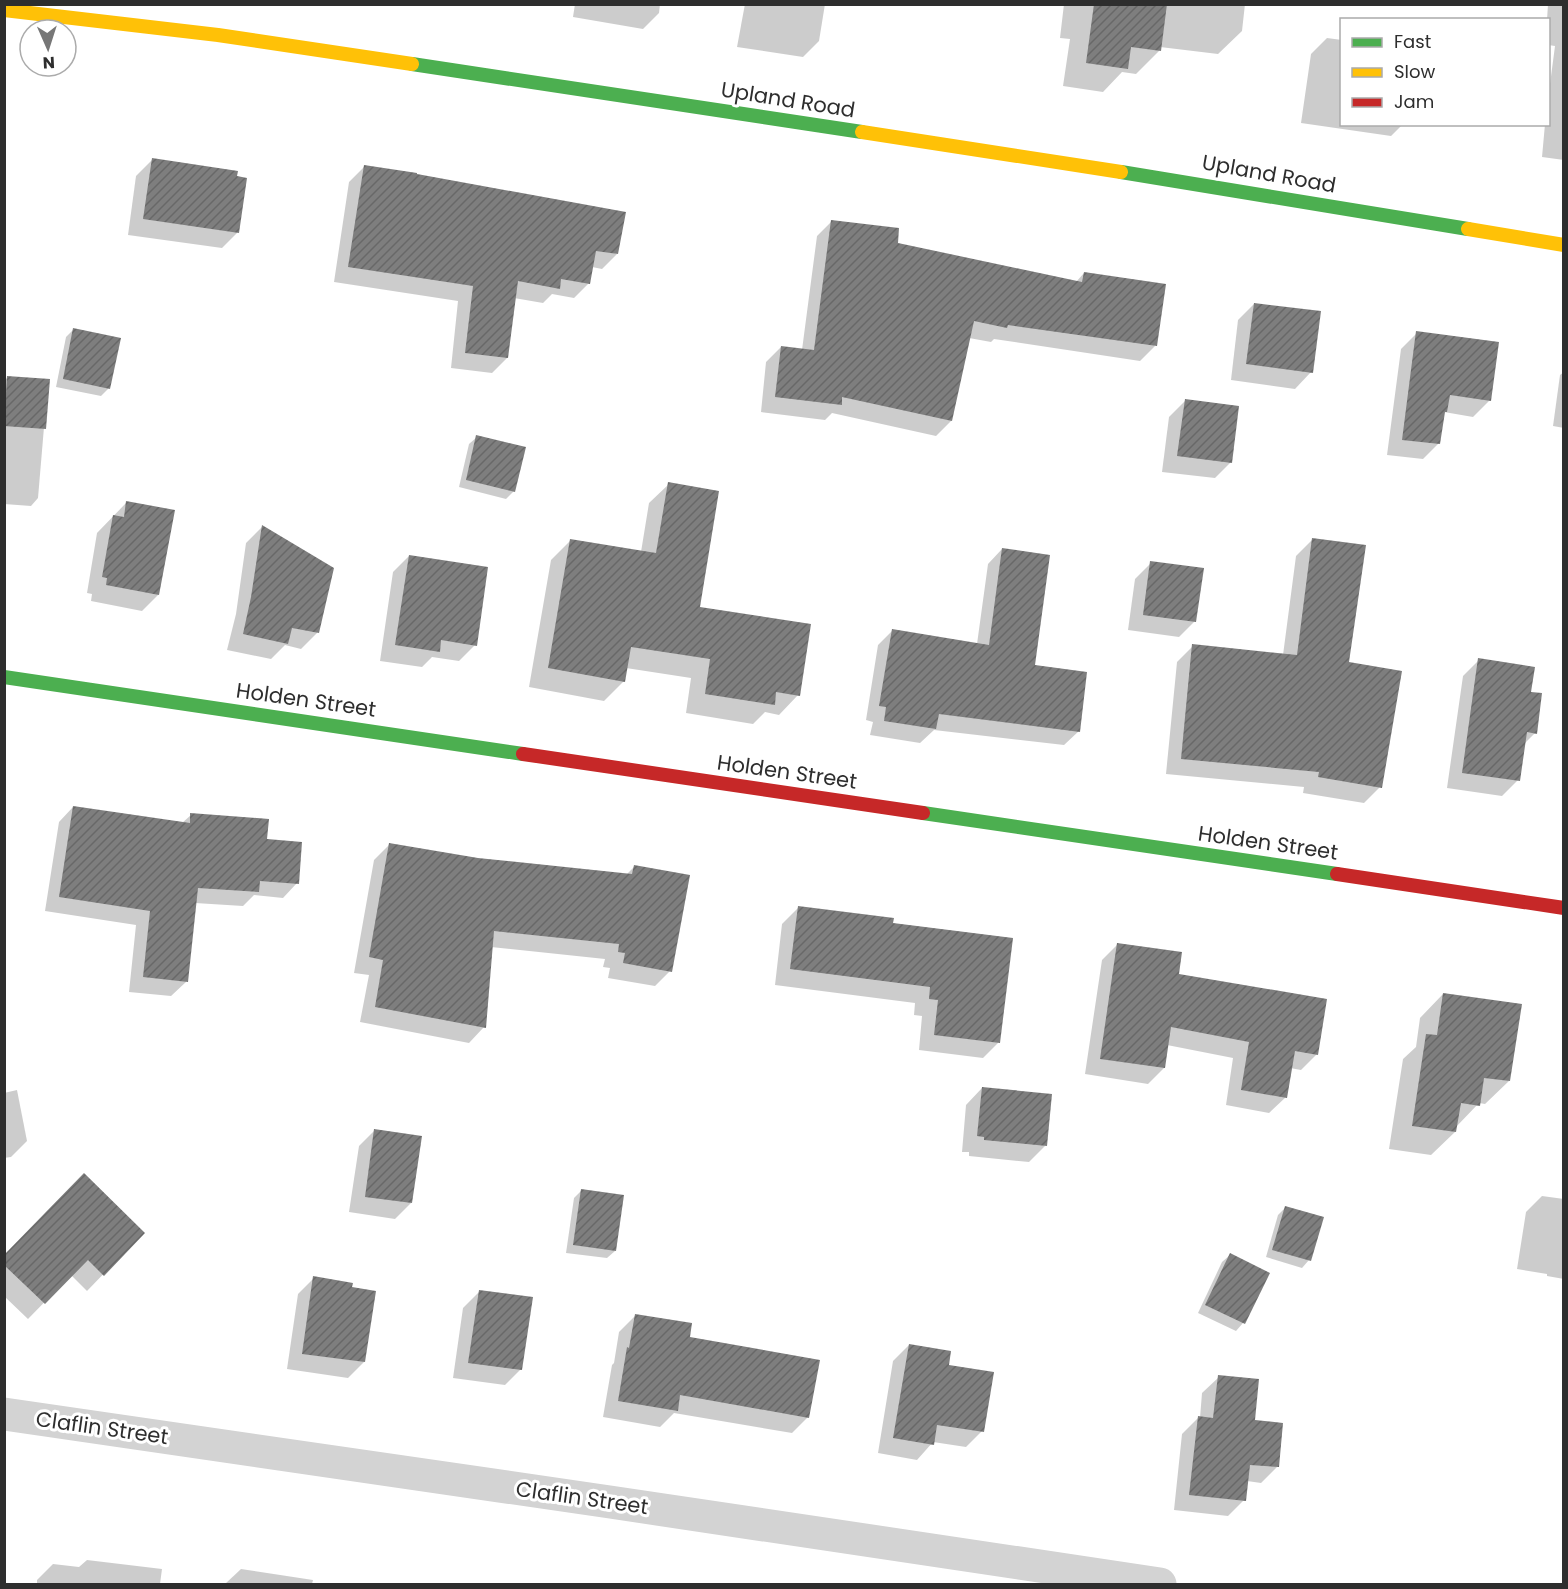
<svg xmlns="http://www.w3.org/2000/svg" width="1568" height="1589" viewBox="0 0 1568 1589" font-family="Poppins,sans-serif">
<defs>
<pattern id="building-hatch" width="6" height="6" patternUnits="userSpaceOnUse" patternTransform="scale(1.5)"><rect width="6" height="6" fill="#7e7e7e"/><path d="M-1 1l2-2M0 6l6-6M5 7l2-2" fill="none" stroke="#686868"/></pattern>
</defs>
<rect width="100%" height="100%" fill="#fff"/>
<!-- shadow -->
<g fill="#0003">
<path d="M 575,4 L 660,4 L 659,13 L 643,29 L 573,17 Z"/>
<path d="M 745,4 L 825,4 L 819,41 L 803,57 L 737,47 Z"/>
<path d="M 1064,4 L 1245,4 L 1242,31 L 1218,54 L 1160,47 L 1159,51 L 1136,74 L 1122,72 L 1103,92 L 1063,86 L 1070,39 L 1060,38 Z"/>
<path d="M 1548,4 L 1564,4 L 1564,160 L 1542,157 L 1545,124 L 1548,124 L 1548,99 L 1555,46 L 1548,45 L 1548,20 L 1547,20 Z"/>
<path d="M 1327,38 L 1342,40 L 1342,124 L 1403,124 L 1391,136 L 1301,123 L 1311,54 Z"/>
<path d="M 152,160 L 238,232 L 222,248 L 128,235 L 136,176 Z"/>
<path d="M 364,167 L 617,254 L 602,269 L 592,267 L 589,283 L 574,298 L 552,294 L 543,303 L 514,298 L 507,358 L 492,373 L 451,368 L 458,301 L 334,282 L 349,182 Z"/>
<path d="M 832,221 L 896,244 L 1076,282 L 1084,273 L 1155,346 L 1140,361 L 994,339 L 991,342 L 969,338 L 951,421 L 936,436 L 832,413 L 825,420 L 761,412 L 766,362 L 781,347 L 802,350 L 817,236 Z"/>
<path d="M 1254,304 L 1311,372 L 1295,389 L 1231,380 L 1238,320 Z"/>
<path d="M 73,330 L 109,388 L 101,396 L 56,387 L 66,337 Z"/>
<path d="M 1417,333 L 1489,401 L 1473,417 L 1444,412 L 1439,443 L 1423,459 L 1387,455 L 1401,349 Z"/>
<path d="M 1564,372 L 1564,428 L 1553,426 L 1560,375 Z"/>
<path d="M 7,378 L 48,380 L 38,498 L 31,506 L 4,504 L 4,381 Z"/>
<path d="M 1185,401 L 1231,462 L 1215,478 L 1162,472 L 1169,417 Z"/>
<path d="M 477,437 L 514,491 L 506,499 L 459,487 L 469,444 Z"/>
<path d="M 669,484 L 698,609 L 798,695 L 779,715 L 765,712 L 753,724 L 686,713 L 691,678 L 626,668 L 624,681 L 604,701 L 529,687 L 551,560 L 571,540 L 641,552 L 649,503 Z"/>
<path d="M 127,502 L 158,595 L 142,611 L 91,601 L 92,594 L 87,593 L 97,533 Z"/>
<path d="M 262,527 L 332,569 L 317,633 L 301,649 L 285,645 L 271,659 L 227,650 L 236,614 L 246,543 Z"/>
<path d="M 1312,540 L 1348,663 L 1380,787 L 1364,803 L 1303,793 L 1304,787 L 1166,774 L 1177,662 L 1193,646 L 1283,655 L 1296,556 Z"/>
<path d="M 1002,549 L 1033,667 L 1079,731 L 1064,745 L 934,730 L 920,743 L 870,735 L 873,722 L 866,720 L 878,645 L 893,630 L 977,644 L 988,564 Z"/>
<path d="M 409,556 L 475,645 L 459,661 L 432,657 L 422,667 L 380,661 L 393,572 Z"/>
<path d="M 1151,563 L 1195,621 L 1179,637 L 1128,630 L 1135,579 Z"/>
<path d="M 1479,660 L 1530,693 L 1535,733 L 1523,745 L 1518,780 L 1502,796 L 1447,788 L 1463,676 Z"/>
<path d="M 73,807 L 182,823 L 191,815 L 266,841 L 297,883 L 283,898 L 254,895 L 243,906 L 195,903 L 186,982 L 171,996 L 129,992 L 136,925 L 45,911 L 59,822 Z"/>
<path d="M 390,844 L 478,860 L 626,875 L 634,867 L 670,971 L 655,986 L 608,978 L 610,968 L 603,967 L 605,959 L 491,947 L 484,1027 L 469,1043 L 360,1022 L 369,975 L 354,973 L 374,860 Z"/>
<path d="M 798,908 L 891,925 L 999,1042 L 983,1058 L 919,1050 L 922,1016 L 914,1015 L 915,1003 L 775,985 L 782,924 Z"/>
<path d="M 1118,944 L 1178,975 L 1317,1054 L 1301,1070 L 1290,1068 L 1286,1097 L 1269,1113 L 1226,1105 L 1233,1058 L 1167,1045 L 1164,1068 L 1148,1084 L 1085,1074 L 1102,960 Z"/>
<path d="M 1443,994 L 1509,1081 L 1485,1104 L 1479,1103 L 1455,1128 L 1455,1132 L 1431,1155 L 1389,1149 L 1403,1059 L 1416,1047 L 1420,1018 Z"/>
<path d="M 982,1088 L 1045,1146 L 1029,1162 L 969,1156 L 969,1152 L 962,1152 L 966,1105 Z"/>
<path d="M 17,1090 L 27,1141 L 11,1157 L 4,1158 L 4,1093 Z"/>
<path d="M 375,1130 L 411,1203 L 395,1219 L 349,1212 L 359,1146 Z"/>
<path d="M 582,1190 L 615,1251 L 607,1258 L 566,1253 L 574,1198 Z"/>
<path d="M 1542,1196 L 1564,1199 L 1564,1279 L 1547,1276 L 1547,1274 L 1517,1269 L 1526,1212 Z"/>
<path d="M 1286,1207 L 1309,1260 L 1302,1268 L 1266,1257 L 1278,1215 Z"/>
<path d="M 143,1233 L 87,1291 L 71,1275 L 28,1319 L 4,1296 L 4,1256 Z"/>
<path d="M 1230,1255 L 1243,1323 L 1236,1331 L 1198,1313 L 1222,1262 Z"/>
<path d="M 314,1278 L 364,1362 L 348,1378 L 287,1369 L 298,1294 Z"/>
<path d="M 479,1292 L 521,1369 L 505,1385 L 453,1378 L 463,1308 Z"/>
<path d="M 635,1316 L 688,1339 L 808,1417 L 792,1433 L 674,1413 L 660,1427 L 603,1417 L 612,1365 L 614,1363 L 619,1332 Z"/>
<path d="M 909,1345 L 947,1367 L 982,1431 L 966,1447 L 933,1442 L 917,1460 L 878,1453 L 893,1361 Z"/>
<path d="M 1219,1377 L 1253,1421 L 1277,1467 L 1261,1483 L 1247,1481 L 1244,1500 L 1228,1516 L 1174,1510 L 1182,1434 L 1198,1418 L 1200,1418 L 1202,1393 Z"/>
<path d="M 87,1560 L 162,1569 L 160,1584 L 37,1584 L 37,1580 L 53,1564 L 79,1567 Z"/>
<path d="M 241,1569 L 313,1580 L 312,1584 L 225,1584 Z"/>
</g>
<!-- building -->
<g fill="url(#building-hatch)">
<path d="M 1094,4 L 1167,4 L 1161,51 L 1131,47 L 1128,69 L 1086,63 Z"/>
<path d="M 152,158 L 238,171 L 237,176 L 247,178 L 239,233 L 143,219 Z"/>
<path d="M 364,165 L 417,173 L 417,174 L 626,212 L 618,254 L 596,251 L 590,284 L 561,279 L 560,289 L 518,281 L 508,358 L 465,353 L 473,286 L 348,267 Z"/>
<path d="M 831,220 L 899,228 L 898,243 L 1082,282 L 1084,272 L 1166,284 L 1157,346 L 1008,325 L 1007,328 L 974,321 L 952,421 L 842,397 L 842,405 L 775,397 L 781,346 L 814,350 Z"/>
<path d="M 1254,303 L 1321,311 L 1313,373 L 1246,364 Z"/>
<path d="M 73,328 L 121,338 L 110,389 L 63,379 Z"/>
<path d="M 1416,331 L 1499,342 L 1491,401 L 1450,395 L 1447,412 L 1445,412 L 1440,444 L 1402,440 Z"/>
<path d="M 7,376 L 50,379 L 46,429 L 4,426 Z"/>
<path d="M 1185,399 L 1239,406 L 1232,463 L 1177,456 Z"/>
<path d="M 476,435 L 526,447 L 515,492 L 466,480 Z"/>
<path d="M 668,482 L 719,491 L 700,607 L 811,624 L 800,696 L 776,692 L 775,705 L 705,694 L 710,659 L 631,647 L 625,682 L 548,668 L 570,539 L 656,553 Z"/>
<path d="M 126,501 L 175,510 L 159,595 L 106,585 L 107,578 L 102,577 L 113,515 L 124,517 Z"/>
<path d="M 262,525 L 334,568 L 319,633 L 292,628 L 288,644 L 243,634 L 251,597 Z"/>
<path d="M 1312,538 L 1366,545 L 1349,662 L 1402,671 L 1382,788 L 1318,777 L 1319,772 L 1181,759 L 1192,644 L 1297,655 Z"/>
<path d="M 1002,548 L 1050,555 L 1035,665 L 1087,672 L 1080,732 L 939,714 L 936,729 L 884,721 L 886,707 L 879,706 L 892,629 L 989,645 Z"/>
<path d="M 409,555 L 488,567 L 477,646 L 441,640 L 440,652 L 395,645 Z"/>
<path d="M 1150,561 L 1204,568 L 1196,622 L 1143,615 Z"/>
<path d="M 1478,658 L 1535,667 L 1531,692 L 1542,693 L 1537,734 L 1527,732 L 1520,781 L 1462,773 Z"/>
<path d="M 73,806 L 190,823 L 190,813 L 269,819 L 267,839 L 302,842 L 299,884 L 260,881 L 259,892 L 198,888 L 188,982 L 143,977 L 150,911 L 59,897 Z"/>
<path d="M 389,843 L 478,858 L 632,874 L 634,865 L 690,875 L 672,972 L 623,963 L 625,953 L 618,952 L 619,944 L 494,931 L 486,1028 L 375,1007 L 383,960 L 369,957 Z"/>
<path d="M 798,906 L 894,918 L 893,923 L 1013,938 L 1000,1043 L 934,1035 L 938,1000 L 929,999 L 930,987 L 790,969 Z"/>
<path d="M 1117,943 L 1182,952 L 1179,974 L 1327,999 L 1318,1055 L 1295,1051 L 1287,1098 L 1241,1090 L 1249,1042 L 1171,1027 L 1165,1068 L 1100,1059 Z"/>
<path d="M 1443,993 L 1522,1004 L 1510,1081 L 1484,1078 L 1480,1106 L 1461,1103 L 1456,1132 L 1412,1126 L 1426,1034 L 1437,1035 Z"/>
<path d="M 982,1087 L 1052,1094 L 1047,1146 L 984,1140 L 984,1137 L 977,1136 Z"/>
<path d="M 374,1129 L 422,1136 L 412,1203 L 365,1197 Z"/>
<path d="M 84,1173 L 145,1233 L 104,1276 L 88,1260 L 45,1304 L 4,1265 L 4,1255 Z"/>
<path d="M 581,1189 L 624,1195 L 616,1251 L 573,1245 Z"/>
<path d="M 1285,1206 L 1324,1217 L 1311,1261 L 1272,1250 Z"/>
<path d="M 1230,1253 L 1270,1273 L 1245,1324 L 1205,1305 Z"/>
<path d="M 313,1276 L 353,1283 L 352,1287 L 376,1291 L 365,1362 L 302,1354 Z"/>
<path d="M 479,1290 L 533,1297 L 522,1370 L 468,1363 Z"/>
<path d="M 635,1314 L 692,1323 L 690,1337 L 820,1360 L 809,1418 L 680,1395 L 678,1411 L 618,1401 L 627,1347 L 629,1348 Z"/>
<path d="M 909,1344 L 951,1351 L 949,1365 L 994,1372 L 984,1432 L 937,1425 L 934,1445 L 893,1438 Z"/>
<path d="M 1218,1375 L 1259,1379 L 1255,1420 L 1283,1423 L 1279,1467 L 1250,1465 L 1246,1501 L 1189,1495 L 1198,1416 L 1213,1418 Z"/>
</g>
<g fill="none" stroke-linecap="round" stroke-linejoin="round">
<!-- street -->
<path stroke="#d3d3d3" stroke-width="33" d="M 4,1414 L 610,1502 L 1160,1584"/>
<!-- fast -->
<g stroke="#4caf50" stroke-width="14">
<path d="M 412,64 L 862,132"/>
<path d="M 1121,172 L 1468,229"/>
<path d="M 4,677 L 523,754"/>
<path d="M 923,813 L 1337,874"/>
</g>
<!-- slow -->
<g stroke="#ffc107" stroke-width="14">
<path d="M 4,10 L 218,35 L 412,64"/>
<path d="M 862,132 L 1121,172"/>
<path d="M 1468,229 L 1564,245"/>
</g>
<!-- jam -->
<g stroke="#c62828" stroke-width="14">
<path d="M 523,754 L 923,813"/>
<path d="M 1337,874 L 1564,908"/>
</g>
</g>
<g text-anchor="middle" stroke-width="6" stroke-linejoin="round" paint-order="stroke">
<!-- street labels -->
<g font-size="21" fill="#2e2e2e" stroke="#fff">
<text transform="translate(788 100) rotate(9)" y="7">Upland Road</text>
<text transform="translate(1269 174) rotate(10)" y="7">Upland Road</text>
<text transform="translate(306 700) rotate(8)" y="7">Holden Street</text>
<text transform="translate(787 772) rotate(8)" y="7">Holden Street</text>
<text transform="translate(1268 843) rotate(8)" y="7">Holden Street</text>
<text transform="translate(102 1428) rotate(8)" y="7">Claflin Street</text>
<text transform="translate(582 1498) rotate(8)" y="7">Claflin Street</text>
</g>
</g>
<!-- border -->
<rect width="1568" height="1589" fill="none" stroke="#2e2e2e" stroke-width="12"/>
<!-- legend -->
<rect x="1340" y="18" width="210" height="108" fill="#ffffff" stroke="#ababab" stroke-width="1.5"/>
<rect x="1352" y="38" width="30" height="9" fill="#4caf50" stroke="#ababab" stroke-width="1.5"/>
<text x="1394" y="48" font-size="18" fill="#2e2e2e">Fast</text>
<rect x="1352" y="68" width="30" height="9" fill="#ffc107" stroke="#ababab" stroke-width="1.5"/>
<text x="1394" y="78" font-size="18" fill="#2e2e2e">Slow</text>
<rect x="1352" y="98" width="30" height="9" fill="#c62828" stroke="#ababab" stroke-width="1.5"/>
<text x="1394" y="108" font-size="18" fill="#2e2e2e">Jam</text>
<!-- north arrow -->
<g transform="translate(48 48) rotate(177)"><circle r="28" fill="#ffffff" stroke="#ababab" stroke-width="1.5"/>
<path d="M0-4.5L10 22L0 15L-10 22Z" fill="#777777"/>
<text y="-9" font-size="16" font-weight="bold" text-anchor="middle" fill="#2e2e2e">N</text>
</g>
</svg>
